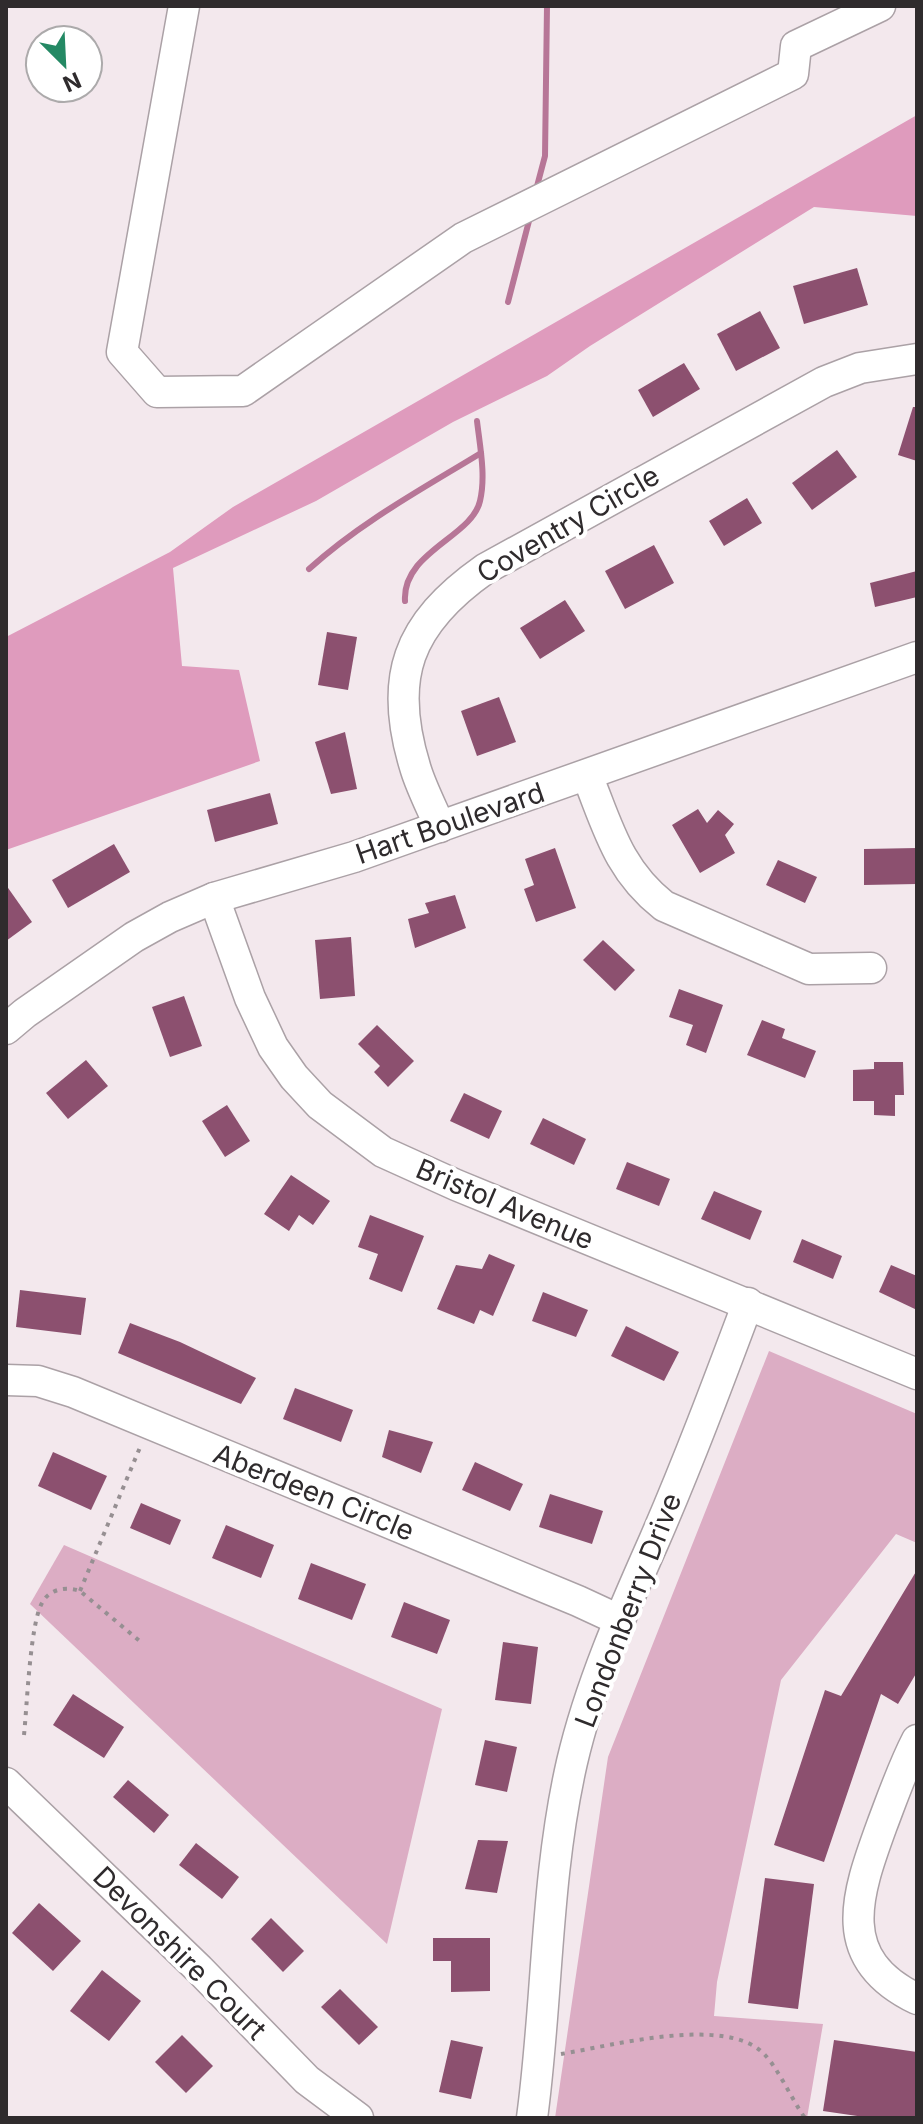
<svg xmlns="http://www.w3.org/2000/svg" width="923" height="2124" viewBox="0 0 923 2124" font-family="Inter,sans-serif">
<rect width="100%" height="100%" fill="#f3e8ed"/>
<!-- green -->
<g fill="#dcadc4">
<path d="M 769,1351 L 917,1414 L 917,1543 L 896,1534 L 781,1680 L 717,1982 L 714,2016 L 823,2024 L 807,2118 L 555,2118 L 608,1757 Z"/>
<path d="M 64,1545 L 442,1709 L 387,1944 L 30,1604 Z"/>
</g>
<!-- forest -->
<path fill="#df9bbd" d="M 917,115 L 917,216 L 814,207 L 590,346 L 547,376 L 453,422 L 316,501 L 173,568 L 182,666 L 239,670 L 260,761 L 6,850 L 6,637 L 170,552 L 233,507 Z"/>
<g fill="none" stroke-linecap="round" stroke-linejoin="round">
<!-- stream -->
<g stroke="#b77697" stroke-width="6">
<path d="M 536,190 L 545,156 L 547,6"/>
<path d="M 508,302 L 530,217"/>
<path d="M 309,569 C 361,522 422,489 481,453"/>
<path d="M 405,601 C 402,552 472,537 480,501 C 486,476 480,447 477,421"/>
</g>
</g>
<!-- building -->
<g fill="#8c506f">
<path d="M 857,268 L 868,305 L 804,324 L 793,286 Z"/>
<path d="M 760,311 L 780,348 L 736,371 L 717,334 Z"/>
<path d="M 684,363 L 700,389 L 653,417 L 638,390 Z"/>
<path d="M 913,407 L 917,407 L 917,461 L 898,455 Z"/>
<path d="M 837,450 L 857,477 L 812,510 L 792,483 Z"/>
<path d="M 747,498 L 762,523 L 724,546 L 709,521 Z"/>
<path d="M 654,545 L 674,583 L 625,609 L 605,571 Z"/>
<path d="M 917,571 L 917,597 L 875,607 L 870,583 Z"/>
<path d="M 565,600 L 585,631 L 540,659 L 520,628 Z"/>
<path d="M 327,632 L 357,637 L 348,690 L 318,685 Z"/>
<path d="M 499,697 L 516,742 L 477,756 L 461,711 Z"/>
<path d="M 345,732 L 357,789 L 331,794 L 315,742 Z"/>
<path d="M 270,793 L 278,824 L 215,842 L 207,810 Z"/>
<path d="M 698,809 L 707,823 L 718,810 L 734,824 L 725,835 L 735,853 L 700,873 L 672,825 Z"/>
<path d="M 114,844 L 130,872 L 68,908 L 52,880 Z"/>
<path d="M 555,848 L 576,908 L 536,922 L 524,889 L 534,885 L 525,859 Z"/>
<path d="M 917,848 L 917,884 L 864,885 L 864,849 Z"/>
<path d="M 778,860 L 817,877 L 805,903 L 766,885 Z"/>
<path d="M 6,885 L 32,922 L 6,941 Z"/>
<path d="M 455,895 L 466,928 L 415,948 L 408,919 L 429,913 L 425,903 Z"/>
<path d="M 351,937 L 355,996 L 320,999 L 315,940 Z"/>
<path d="M 603,940 L 635,970 L 615,991 L 583,960 Z"/>
<path d="M 679,989 L 723,1005 L 706,1053 L 686,1045 L 693,1025 L 669,1017 Z"/>
<path d="M 184,996 L 202,1046 L 170,1057 L 152,1007 Z"/>
<path d="M 762,1020 L 785,1029 L 782,1038 L 816,1051 L 805,1078 L 747,1055 Z"/>
<path d="M 377,1025 L 414,1061 L 388,1087 L 374,1072 L 380,1066 L 358,1044 Z"/>
<path d="M 86,1060 L 108,1086 L 68,1119 L 46,1093 Z"/>
<path d="M 874,1062 L 903,1062 L 904,1095 L 895,1095 L 895,1116 L 874,1115 L 874,1101 L 853,1101 L 853,1070 L 874,1069 Z"/>
<path d="M 464,1093 L 502,1111 L 489,1139 L 450,1121 Z"/>
<path d="M 227,1105 L 250,1141 L 225,1157 L 202,1121 Z"/>
<path d="M 543,1118 L 586,1139 L 574,1165 L 530,1144 Z"/>
<path d="M 627,1162 L 670,1179 L 659,1206 L 616,1189 Z"/>
<path d="M 291,1175 L 330,1201 L 313,1225 L 299,1215 L 289,1231 L 264,1214 Z"/>
<path d="M 714,1191 L 762,1211 L 750,1240 L 701,1219 Z"/>
<path d="M 370,1215 L 424,1236 L 402,1292 L 369,1279 L 378,1254 L 358,1247 Z"/>
<path d="M 802,1239 L 842,1256 L 833,1279 L 793,1262 Z"/>
<path d="M 489,1254 L 515,1265 L 493,1316 L 480,1310 L 474,1324 L 437,1309 L 456,1265 L 482,1269 Z"/>
<path d="M 891,1265 L 917,1276 L 917,1310 L 879,1292 Z"/>
<path d="M 20,1290 L 86,1298 L 81,1335 L 16,1327 Z"/>
<path d="M 543,1292 L 588,1310 L 576,1337 L 532,1321 Z"/>
<path d="M 130,1323 L 180,1342 L 256,1378 L 241,1404 L 118,1353 Z"/>
<path d="M 626,1326 L 679,1352 L 664,1381 L 611,1356 Z"/>
<path d="M 295,1388 L 353,1410 L 341,1442 L 283,1419 Z"/>
<path d="M 389,1430 L 433,1442 L 421,1473 L 382,1457 Z"/>
<path d="M 53,1452 L 107,1476 L 91,1510 L 38,1486 Z"/>
<path d="M 475,1462 L 523,1484 L 510,1511 L 462,1490 Z"/>
<path d="M 550,1494 L 603,1511 L 592,1544 L 539,1527 Z"/>
<path d="M 141,1503 L 181,1520 L 170,1545 L 130,1528 Z"/>
<path d="M 226,1525 L 274,1545 L 261,1578 L 212,1558 Z"/>
<path d="M 311,1563 L 366,1584 L 352,1620 L 298,1599 Z"/>
<path d="M 917,1570 L 917,1672 L 898,1704 L 881,1694 L 824,1862 L 774,1845 L 825,1690 L 841,1696 Z"/>
<path d="M 404,1602 L 450,1620 L 437,1654 L 391,1637 Z"/>
<path d="M 503,1642 L 538,1647 L 531,1704 L 495,1700 Z"/>
<path d="M 73,1694 L 124,1727 L 104,1758 L 53,1725 Z"/>
<path d="M 485,1740 L 517,1747 L 507,1792 L 475,1785 Z"/>
<path d="M 128,1780 L 169,1815 L 154,1833 L 113,1797 Z"/>
<path d="M 478,1840 L 508,1841 L 497,1893 L 465,1889 Z"/>
<path d="M 196,1843 L 239,1877 L 222,1899 L 179,1865 Z"/>
<path d="M 765,1878 L 814,1884 L 798,2009 L 748,2003 Z"/>
<path d="M 39,1903 L 81,1941 L 53,1971 L 12,1933 Z"/>
<path d="M 271,1918 L 304,1951 L 283,1972 L 251,1939 Z"/>
<path d="M 433,1938 L 490,1938 L 490,1991 L 451,1992 L 451,1961 L 433,1961 Z"/>
<path d="M 102,1970 L 141,2001 L 109,2041 L 70,2011 Z"/>
<path d="M 340,1989 L 378,2027 L 359,2045 L 321,2007 Z"/>
<path d="M 182,2035 L 213,2066 L 186,2093 L 155,2062 Z"/>
<path d="M 451,2040 L 483,2047 L 471,2099 L 439,2092 Z"/>
<path d="M 834,2040 L 917,2052 L 917,2118 L 871,2118 L 823,2111 Z"/>
</g>
<g fill="none" stroke-linecap="round" stroke-linejoin="round">
<!-- minor casing -->
<g stroke="#aba1a6" stroke-width="33">
<g id="minor">
<path d="M 184,6 L 122,352 L 157,392 L 243,391 L 463,238 L 793,74 L 796,46 L 880,6"/>
<path d="M 587,775 C 608,827 618,870 664,906 L 809,969 L 871,968"/>
<path d="M 440,827 C 432,808 422,789 416,770 C 387,678 407,624 485,569 L 824,382 L 860,368 L 917,359"/>
<path d="M 214,898 L 250,998 L 273,1047 L 294,1077 L 320,1105 L 383,1152 L 456,1185 L 917,1374"/>
<path d="M 6,1029 L 25,1013 L 134,937 L 170,917 L 214,898 L 354,857 L 917,657"/>
<path d="M 6,1380 L 38,1381 L 73,1392 L 578,1601 L 619,1620"/>
<path d="M 917,1740 C 903,1767 893,1796 882,1825 C 856,1896 834,1959 917,1999"/>
<path d="M 6,1783 L 199,1969 L 307,2080 L 358,2118"/>
<path d="M 532,2118 C 548,2000 545,1880 572,1762 C 590,1685 622,1613 654,1541 C 688,1463 718,1383 748,1303"/>
</g>
</g>
<!-- path -->
<g stroke="#968f92" stroke-width="4" stroke-dasharray="4 6" stroke-linecap="butt">
<path d="M 80,1591 L 141,1445"/>
<path d="M 24,1735 C 27,1707 30,1624 42,1603 C 49,1589 66,1586 80,1591 L 142,1643"/>
<path d="M 561,2054 C 611,2046 728,2014 765,2055 C 779,2070 792,2100 805,2118"/>
</g>
<!-- minor -->
<use href="#minor" stroke="#fff" stroke-width="30"/>
</g>
<g text-anchor="middle" stroke-width="8" stroke-linejoin="round" paint-order="stroke">
<!-- street labels -->
<g font-size="28" fill="#2f2b2d" stroke="#fff">
<text transform="translate(568 524) rotate(-30)" y="10">Coventry Circle</text>
<text transform="translate(450 823) rotate(-19)" y="10">Hart Boulevard</text>
<text transform="translate(505 1204) rotate(23)" y="10">Bristol Avenue</text>
<text transform="translate(314 1492) rotate(22)" y="10">Aberdeen Circle</text>
<text transform="translate(628 1610) rotate(-69)" y="10">Londonberry Drive</text>
<text transform="translate(180 1953) rotate(45)" y="10">Devonshire Court</text>
</g>
</g>
<!-- border -->
<rect width="923" height="2124" fill="none" stroke="#2f2b2d" stroke-width="16"/>
<!-- north arrow -->
<g transform="translate(64 64) rotate(156)"><circle r="38" fill="#ffffff" stroke="#acaaab" stroke-width="2"/>
<path d="M0-6L14 30L0 20L-14 30Z" fill="#248964"/>
<text y="-12" font-size="22" font-weight="bold" text-anchor="middle" fill="#2f2b2d">N</text>
</g>
</svg>
